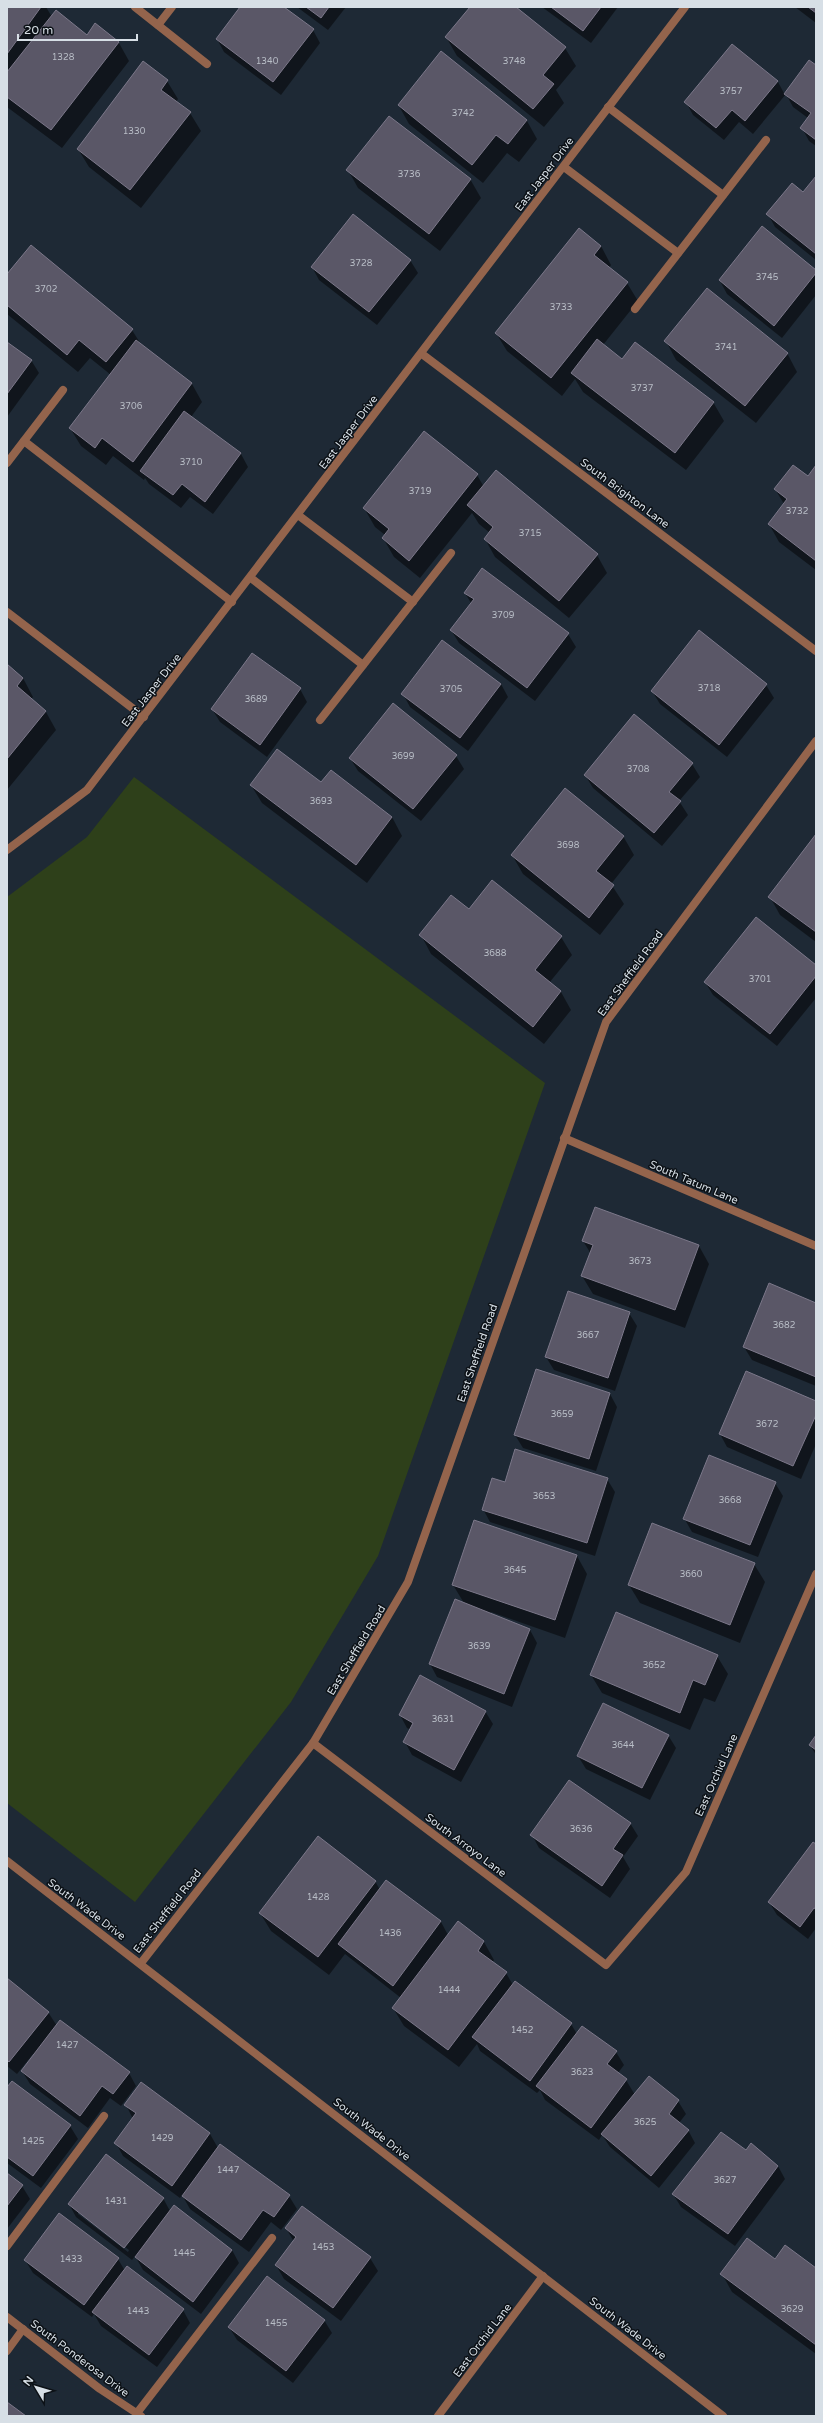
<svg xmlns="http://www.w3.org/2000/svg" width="823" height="2423" viewBox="0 0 823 2423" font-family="'Varela Round',sans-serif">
<rect width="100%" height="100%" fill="#1e2935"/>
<!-- green -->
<path fill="#2e401a" d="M 134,777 L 545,1083 L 378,1556 L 291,1702 L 135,1902 L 7,1803 L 7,897 L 87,837 Z"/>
<!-- shadow -->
<g fill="#0007" fill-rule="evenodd">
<path d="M 7,7 L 46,7 L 52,17 L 87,36 L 96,24 L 119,43 L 129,61 L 62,148 L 7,107 Z"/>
<path d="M 241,7 L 282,7 L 313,30 L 320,43 L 281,95 L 224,52 L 217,39 Z"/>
<path d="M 297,7 L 346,7 L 328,30 Z"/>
<path d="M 471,7 L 514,7 L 565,48 L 576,66 L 556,90 L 564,103 L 544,127 L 457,56 L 446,37 Z"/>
<path d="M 542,7 L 618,7 L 591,43 Z"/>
<path d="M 795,7 L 816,7 L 816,23 Z"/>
<path d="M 732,45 L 778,82 L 785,95 L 816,67 L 816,146 L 809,141 L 802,128 L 808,118 L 793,107 L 786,94 L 753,134 L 739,122 L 724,140 L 693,115 L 686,102 Z"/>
<path d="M 441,52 L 527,121 L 537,139 L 519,162 L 507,153 L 483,183 L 409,124 L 399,106 Z"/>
<path d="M 167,81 L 178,99 L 176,102 L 190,113 L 201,131 L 141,208 L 89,167 L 78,149 Z"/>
<path d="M 348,170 L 470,179 L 481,198 L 440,251 L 358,188 Z"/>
<path d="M 816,177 L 816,260 L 775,227 L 768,214 L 803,193 Z"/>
<path d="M 31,246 L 132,330 L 142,346 L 192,384 L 202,402 L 191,417 L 241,454 L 248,467 L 213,514 L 190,497 L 181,508 L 149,484 L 145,478 L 144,480 L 113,456 L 106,465 L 81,446 L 70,428 L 111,375 L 90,358 L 78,372 L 7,314 L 7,275 Z"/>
<path d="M 601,246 L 611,265 L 609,268 L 627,283 L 638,301 L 603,345 L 622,360 L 713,402 L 724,421 L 686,470 L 583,392 L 575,379 L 562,396 L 507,351 L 496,333 Z"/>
<path d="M 410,260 L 418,273 L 377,325 L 319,280 L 312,267 Z"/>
<path d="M 816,272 L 816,295 L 782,338 L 727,294 L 720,281 Z"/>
<path d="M 666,341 L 787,353 L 797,372 L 756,423 L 676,360 Z"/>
<path d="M 7,343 L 31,360 L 39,373 L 7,417 Z"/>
<path d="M 816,467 L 816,570 L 779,542 L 769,524 L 784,504 L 775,489 L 808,477 Z"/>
<path d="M 477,475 L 484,487 L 597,555 L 607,573 L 569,618 L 495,557 L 485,539 L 490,533 L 479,524 L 472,513 L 420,578 L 394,557 L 383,538 L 385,535 L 375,527 L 364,508 Z"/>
<path d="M 483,569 L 568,634 L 576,647 L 535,701 L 459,643 L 451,630 L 471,603 L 465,593 Z"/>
<path d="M 699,632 L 766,685 L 774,698 L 727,757 L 660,704 L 652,691 Z"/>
<path d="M 7,666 L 23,678 L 33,697 L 31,699 L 46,712 L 56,730 L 7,790 Z"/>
<path d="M 501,684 L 508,697 L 468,751 L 410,707 L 403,694 Z"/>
<path d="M 300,689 L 307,702 L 267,757 L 220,722 L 212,709 Z"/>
<path d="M 393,704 L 456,756 L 464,769 L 421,821 L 358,771 L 350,758 Z"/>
<path d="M 692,764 L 700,777 L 679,801 L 688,815 L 662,846 L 593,788 L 585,775 Z"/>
<path d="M 321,784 L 392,817 L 402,836 L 367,883 L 262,803 L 251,785 Z"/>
<path d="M 816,835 L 816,942 L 780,915 L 770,897 Z"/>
<path d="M 623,836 L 634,855 L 611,884 L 624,904 L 600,935 L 523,874 L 512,855 Z"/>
<path d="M 469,910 L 561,937 L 572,955 L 549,983 L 561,992 L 571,1010 L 544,1044 L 431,954 L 421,935 Z"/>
<path d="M 816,966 L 816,998 L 777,1046 L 713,995 L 705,982 Z"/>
<path d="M 583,1241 L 699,1246 L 709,1264 L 685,1328 L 593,1294 L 582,1276 L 591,1254 Z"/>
<path d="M 816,1304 L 816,1386 L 752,1360 L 744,1347 Z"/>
<path d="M 629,1313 L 637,1326 L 615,1391 L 554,1370 L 546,1357 Z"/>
<path d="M 610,1394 L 617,1407 L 596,1471 L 523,1448 L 515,1435 Z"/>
<path d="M 816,1402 L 816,1444 L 801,1479 L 727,1447 L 720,1434 Z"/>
<path d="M 607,1479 L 615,1492 L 595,1556 L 490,1522 L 483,1509 L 505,1483 Z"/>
<path d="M 775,1483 L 783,1496 L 758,1557 L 692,1532 L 684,1518 Z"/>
<path d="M 577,1556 L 587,1574 L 565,1638 L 491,1612 L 490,1614 L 530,1630 L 537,1643 L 512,1707 L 437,1677 L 430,1664 L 464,1603 L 453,1585 Z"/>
<path d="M 754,1564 L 765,1582 L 740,1643 L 640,1603 L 629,1585 Z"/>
<path d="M 717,1656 L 728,1674 L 715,1702 L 704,1698 L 690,1730 L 602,1693 L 591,1675 Z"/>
<path d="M 485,1711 L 493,1724 L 461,1782 L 412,1755 L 405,1742 L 411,1730 L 407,1728 L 400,1715 Z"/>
<path d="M 668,1735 L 676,1748 L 650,1800 L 586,1769 L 578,1756 Z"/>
<path d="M 816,1737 L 816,1755 L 810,1745 Z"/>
<path d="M 630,1823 L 638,1836 L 623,1857 L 630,1869 L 610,1898 L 539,1848 L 532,1835 Z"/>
<path d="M 816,1846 L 816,1928 L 808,1939 L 777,1915 L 769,1902 Z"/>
<path d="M 375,1881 L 380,1890 L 386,1881 L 441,1922 L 448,1935 L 458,1922 L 484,1942 L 494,1960 L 492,1963 L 506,1973 L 513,1985 L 515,1982 L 571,2024 L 577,2034 L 582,2027 L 616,2052 L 624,2065 L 618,2073 L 626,2080 L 635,2095 L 678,2101 L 686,2114 L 679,2123 L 688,2130 L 695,2143 L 659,2188 L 610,2147 L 602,2135 L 599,2140 L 545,2100 L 540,2090 L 537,2093 L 480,2051 L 477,2044 L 459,2067 L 404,2026 L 393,2008 L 401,1998 L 345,1954 L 329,1975 L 271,1931 L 260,1913 Z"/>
<path d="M 7,1979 L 48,2012 L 57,2026 L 129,2073 L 136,2086 L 121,2106 L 110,2098 L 88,2128 L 30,2084 L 22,2071 L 35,2055 L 33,2054 L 17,2074 L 7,2066 Z"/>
<path d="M 7,2083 L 9,2086 L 70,2126 L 78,2139 L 41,2188 L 7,2163 Z"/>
<path d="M 141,2084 L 210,2134 L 218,2148 L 289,2196 L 297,2209 L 281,2230 L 271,2222 L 249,2252 L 190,2209 L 182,2195 L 180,2198 L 123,2156 L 116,2143 L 133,2119 L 126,2105 Z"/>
<path d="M 746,2151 L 778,2166 L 785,2179 L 735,2246 L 681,2207 L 673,2194 Z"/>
<path d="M 7,2175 L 22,2186 L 30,2199 L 7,2229 Z"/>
<path d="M 163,2198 L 170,2211 L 232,2250 L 239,2263 L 201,2314 L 143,2270 L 135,2256 L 132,2260 L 76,2217 L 69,2204 ZM 78,2211 L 129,2250 L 128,2252 L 78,2214 Z"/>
<path d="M 286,2228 L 370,2258 L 378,2271 L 341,2321 L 284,2279 L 276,2265 L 294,2242 Z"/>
<path d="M 118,2259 L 125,2271 L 183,2310 L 190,2323 L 157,2367 L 101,2326 L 94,2314 L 92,2317 L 33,2273 L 25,2260 Z"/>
<path d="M 816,2269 L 816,2354 L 732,2292 L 722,2274 Z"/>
<path d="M 324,2320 L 332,2333 L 293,2383 L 237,2340 L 229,2327 Z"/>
</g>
<!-- building -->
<g fill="#5a5767" stroke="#7c788a">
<path d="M 7,7 L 41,7 L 7,54 Z"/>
<path d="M 240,7 L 284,7 L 314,29 L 273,82 L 216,39 Z"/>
<path d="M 306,7 L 329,7 L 321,18 Z"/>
<path d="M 470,7 L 516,7 L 566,47 L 543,75 L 554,84 L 533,109 L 445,37 Z"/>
<path d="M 551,7 L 601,7 L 583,31 Z"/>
<path d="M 808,7 L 816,7 L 816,13 Z"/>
<path d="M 56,10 L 87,35 L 95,23 L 119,42 L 51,130 L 7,97 L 7,72 Z"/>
<path d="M 732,44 L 778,81 L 745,121 L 732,110 L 716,128 L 684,102 Z"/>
<path d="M 441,51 L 527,120 L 508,144 L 496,135 L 472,165 L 398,105 Z"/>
<path d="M 809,60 L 816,65 L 816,140 L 800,128 L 811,113 L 784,94 Z"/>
<path d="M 143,61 L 168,80 L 161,90 L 191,112 L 130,190 L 77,149 Z"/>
<path d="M 389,116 L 471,179 L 429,234 L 346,170 Z"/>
<path d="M 816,176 L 816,254 L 766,214 L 792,183 L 803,192 Z"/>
<path d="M 353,214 L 411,260 L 369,312 L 311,267 Z"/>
<path d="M 762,226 L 816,270 L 816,273 L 774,326 L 719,280 Z"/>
<path d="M 579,228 L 601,246 L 594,255 L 628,282 L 551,378 L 495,333 Z"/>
<path d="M 31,245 L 133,329 L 106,362 L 79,340 L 67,355 L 7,305 L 7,274 Z"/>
<path d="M 707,288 L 788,353 L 745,406 L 664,341 Z"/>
<path d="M 597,339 L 622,359 L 635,342 L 714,402 L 675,453 L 571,373 Z"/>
<path d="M 136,340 L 192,383 L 133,462 L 102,438 L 95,448 L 69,428 Z"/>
<path d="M 7,342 L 32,360 L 7,394 Z"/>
<path d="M 184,411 L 241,453 L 205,502 L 182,484 L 173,495 L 140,471 Z"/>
<path d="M 424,431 L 478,474 L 409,561 L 382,538 L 389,529 L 363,508 Z"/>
<path d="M 793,465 L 808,476 L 816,465 L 816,561 L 768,524 L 787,499 L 774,489 Z"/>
<path d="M 496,470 L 598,554 L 559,601 L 484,539 L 493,527 L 467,505 Z"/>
<path d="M 482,568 L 569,633 L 527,688 L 450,630 L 474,599 L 464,593 Z"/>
<path d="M 699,630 L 767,684 L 719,745 L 651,691 Z"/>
<path d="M 442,640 L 501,684 L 460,738 L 401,694 Z"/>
<path d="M 252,653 L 301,688 L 260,745 L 211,709 Z"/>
<path d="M 7,664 L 23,678 L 17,686 L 46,711 L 7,759 Z"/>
<path d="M 393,703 L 457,755 L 413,809 L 349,758 Z"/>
<path d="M 634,714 L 693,763 L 669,792 L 681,801 L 654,833 L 584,775 Z"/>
<path d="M 277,749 L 321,782 L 331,770 L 392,817 L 356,865 L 250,785 Z"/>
<path d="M 565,788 L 624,836 L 596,871 L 614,885 L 589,918 L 511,855 Z"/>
<path d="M 816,834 L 816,932 L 768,897 Z"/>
<path d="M 492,880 L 562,936 L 535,970 L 561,991 L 533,1027 L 419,935 L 451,895 L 469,909 Z"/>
<path d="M 756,917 L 816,965 L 816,976 L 770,1034 L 704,982 Z"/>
<path d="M 595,1207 L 699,1245 L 675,1310 L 581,1276 L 593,1245 L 582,1241 Z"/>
<path d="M 769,1283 L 816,1303 L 816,1377 L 743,1347 Z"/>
<path d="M 568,1291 L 630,1312 L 608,1378 L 545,1357 Z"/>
<path d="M 536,1369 L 610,1393 L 589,1459 L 514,1435 Z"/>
<path d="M 746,1371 L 816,1401 L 816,1415 L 793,1466 L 719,1434 Z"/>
<path d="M 515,1449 L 608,1478 L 587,1543 L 482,1510 L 492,1478 L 505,1482 Z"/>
<path d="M 709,1455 L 776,1482 L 750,1545 L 683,1519 Z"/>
<path d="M 474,1520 L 577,1555 L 555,1620 L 452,1585 Z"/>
<path d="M 652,1523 L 755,1563 L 730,1625 L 628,1585 Z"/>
<path d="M 455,1599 L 530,1629 L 504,1694 L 429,1664 Z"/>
<path d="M 616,1612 L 718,1655 L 705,1685 L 693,1680 L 680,1713 L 590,1675 Z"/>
<path d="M 420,1675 L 486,1711 L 454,1770 L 403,1742 L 413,1723 L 399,1715 Z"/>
<path d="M 603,1703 L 669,1735 L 642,1788 L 577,1756 Z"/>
<path d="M 816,1735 L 816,1750 L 809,1745 Z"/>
<path d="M 569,1780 L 631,1823 L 613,1849 L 623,1855 L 602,1886 L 530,1835 Z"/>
<path d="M 318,1836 L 376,1881 L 318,1957 L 259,1913 Z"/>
<path d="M 813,1842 L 816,1844 L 816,1909 L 814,1908 L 800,1927 L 768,1902 Z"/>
<path d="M 386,1880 L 441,1921 L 393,1986 L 338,1944 Z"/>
<path d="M 458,1921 L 484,1941 L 478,1951 L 507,1972 L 448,2050 L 392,2008 Z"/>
<path d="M 7,1978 L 49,2012 L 9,2062 L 7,2060 Z"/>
<path d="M 515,1981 L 572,2023 L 530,2081 L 472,2037 Z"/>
<path d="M 60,2020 L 130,2072 L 113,2094 L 102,2086 L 80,2116 L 21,2071 Z"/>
<path d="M 582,2026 L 617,2051 L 607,2064 L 627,2079 L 591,2128 L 536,2086 Z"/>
<path d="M 649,2076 L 679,2100 L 669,2114 L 689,2130 L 651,2176 L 601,2134 Z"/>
<path d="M 12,2081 L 71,2125 L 33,2176 L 7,2157 L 7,2087 Z"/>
<path d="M 141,2082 L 210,2133 L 172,2186 L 114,2143 L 136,2113 L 124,2105 Z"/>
<path d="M 721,2132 L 746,2150 L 751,2143 L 778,2166 L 728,2234 L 672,2194 Z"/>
<path d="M 220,2144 L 290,2195 L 274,2217 L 263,2210 L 241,2240 L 182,2196 Z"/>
<path d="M 106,2154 L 164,2198 L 124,2248 L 68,2204 Z"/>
<path d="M 7,2173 L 23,2185 L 7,2206 Z"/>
<path d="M 174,2205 L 232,2250 L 193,2302 L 135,2257 Z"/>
<path d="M 302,2206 L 371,2257 L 333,2308 L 275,2265 L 296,2237 L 285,2228 Z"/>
<path d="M 59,2213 L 119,2258 L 84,2305 L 24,2260 Z"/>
<path d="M 747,2238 L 775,2259 L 785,2245 L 816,2268 L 816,2345 L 720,2274 Z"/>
<path d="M 127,2266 L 184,2309 L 149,2355 L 92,2312 Z"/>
<path d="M 267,2276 L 325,2320 L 286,2371 L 228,2327 Z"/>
<path d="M 7,2402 L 26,2416 L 7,2416 Z"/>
</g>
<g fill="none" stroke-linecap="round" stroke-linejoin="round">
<!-- lane -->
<g stroke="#94644c" stroke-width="8">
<path d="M 135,7 L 207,64"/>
<path d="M 158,25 L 172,7"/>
<path d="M 608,107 L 723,195"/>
<path d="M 564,167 L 678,253"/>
<path d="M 635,309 L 766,140"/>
<path d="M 24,441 L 232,602"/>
<path d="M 7,463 L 63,390"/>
<path d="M 298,515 L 413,602"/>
<path d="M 251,578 L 363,665"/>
<path d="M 7,612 L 144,717"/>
<path d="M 320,720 L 451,553"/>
<path d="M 7,2246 L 104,2116"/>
<path d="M 7,2351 L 23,2329"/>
<path d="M 137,2413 L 272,2238"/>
</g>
<!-- street -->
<g stroke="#94644c" stroke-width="8">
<path d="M 422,354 L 816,651"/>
<path d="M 7,850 L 87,790 L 685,7"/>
<path d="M 564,1138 L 816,1246"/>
<path d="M 313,1743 L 606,1965 L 686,1872 L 816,1574"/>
<path d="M 7,1861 L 723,2416"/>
<path d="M 141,1963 L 313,1743 L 408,1582 L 606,1022 L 816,741"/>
<path d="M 7,2317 L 100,2389 L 141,2416"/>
<path d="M 438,2416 L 543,2276"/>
</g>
</g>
<g text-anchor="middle" stroke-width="3" stroke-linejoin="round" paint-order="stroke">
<!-- number labels -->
<g font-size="9" fill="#b8bdc6">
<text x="63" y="60">1328</text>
<text x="267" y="64">1340</text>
<text x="514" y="64">3748</text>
<text x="731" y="94">3757</text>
<text x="463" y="116">3742</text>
<text x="134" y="134">1330</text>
<text x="409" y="177">3736</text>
<text x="361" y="266">3728</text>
<text x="767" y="280">3745</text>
<text x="46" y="292">3702</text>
<text x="561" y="310">3733</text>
<text x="726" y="350">3741</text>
<text x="642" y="391">3737</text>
<text x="131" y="409">3706</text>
<text x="191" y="465">3710</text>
<text x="420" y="494">3719</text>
<text x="797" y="514">3732</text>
<text x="530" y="536">3715</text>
<text x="503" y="618">3709</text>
<text x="709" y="691">3718</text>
<text x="451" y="692">3705</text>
<text x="256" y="702">3689</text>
<text x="403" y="759">3699</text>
<text x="638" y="772">3708</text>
<text x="321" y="804">3693</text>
<text x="568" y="848">3698</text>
<text x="495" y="956">3688</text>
<text x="760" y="982">3701</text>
<text x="640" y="1264">3673</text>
<text x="784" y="1328">3682</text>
<text x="588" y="1338">3667</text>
<text x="562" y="1417">3659</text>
<text x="767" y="1427">3672</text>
<text x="544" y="1499">3653</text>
<text x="730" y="1503">3668</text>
<text x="515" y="1573">3645</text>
<text x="691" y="1577">3660</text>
<text x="479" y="1649">3639</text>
<text x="654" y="1668">3652</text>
<text x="443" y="1722">3631</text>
<text x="623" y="1748">3644</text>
<text x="581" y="1832">3636</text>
<text x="318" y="1900">1428</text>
<text x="390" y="1936">1436</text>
<text x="449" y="1993">1444</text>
<text x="522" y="2033">1452</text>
<text x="67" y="2048">1427</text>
<text x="582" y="2075">3623</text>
<text x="645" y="2125">3625</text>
<text x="162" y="2141">1429</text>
<text x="33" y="2144">1425</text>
<text x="228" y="2173">1447</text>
<text x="725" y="2183">3627</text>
<text x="116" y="2204">1431</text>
<text x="323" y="2250">1453</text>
<text x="184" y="2256">1445</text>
<text x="71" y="2262">1433</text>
<text x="792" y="2312">3629</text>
<text x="138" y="2314">1443</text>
<text x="276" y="2326">1455</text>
</g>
<!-- street labels -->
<g font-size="11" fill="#d7dfe6" stroke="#0c1116">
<text transform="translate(544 174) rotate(-53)" y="4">East Jasper Drive</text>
<text transform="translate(348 432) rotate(-53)" y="4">East Jasper Drive</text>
<text transform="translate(625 493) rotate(37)" y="4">South Brighton Lane</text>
<text transform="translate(151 690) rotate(-52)" y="4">East Jasper Drive</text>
<text transform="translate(630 973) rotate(-54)" y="4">East Sheffield Road</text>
<text transform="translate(694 1182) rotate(23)" y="4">South Tatum Lane</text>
<text transform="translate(477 1353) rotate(-71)" y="4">East Sheffield Road</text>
<text transform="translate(356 1650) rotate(-59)" y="4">East Sheffield Road</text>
<text transform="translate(716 1775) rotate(-66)" y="4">East Orchid Lane</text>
<text transform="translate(466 1845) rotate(37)" y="4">South Arroyo Lane</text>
<text transform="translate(87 1909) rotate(37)" y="4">South Wade Drive</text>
<text transform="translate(167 1911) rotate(-52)" y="4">East Sheffield Road</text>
<text transform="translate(372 2129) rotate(38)" y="4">South Wade Drive</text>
<text transform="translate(628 2328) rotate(38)" y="4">South Wade Drive</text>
<text transform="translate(482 2340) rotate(-53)" y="4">East Orchid Lane</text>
<text transform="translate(80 2358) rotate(37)" y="4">South Ponderosa Drive</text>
</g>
</g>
<!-- border -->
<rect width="823" height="2423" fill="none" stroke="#d7dfe6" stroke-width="16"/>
<!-- north arrow -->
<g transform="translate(36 2387) rotate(308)" stroke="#0c1116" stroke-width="3" paint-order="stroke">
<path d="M0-3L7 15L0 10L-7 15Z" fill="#d7dfe6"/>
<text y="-6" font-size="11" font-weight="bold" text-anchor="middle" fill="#d7dfe6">N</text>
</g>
<!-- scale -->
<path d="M18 34v6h119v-6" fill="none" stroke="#d7dfe6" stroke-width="2"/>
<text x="24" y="34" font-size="12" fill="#d7dfe6" stroke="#0c1116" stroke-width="3" paint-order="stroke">20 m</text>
</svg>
